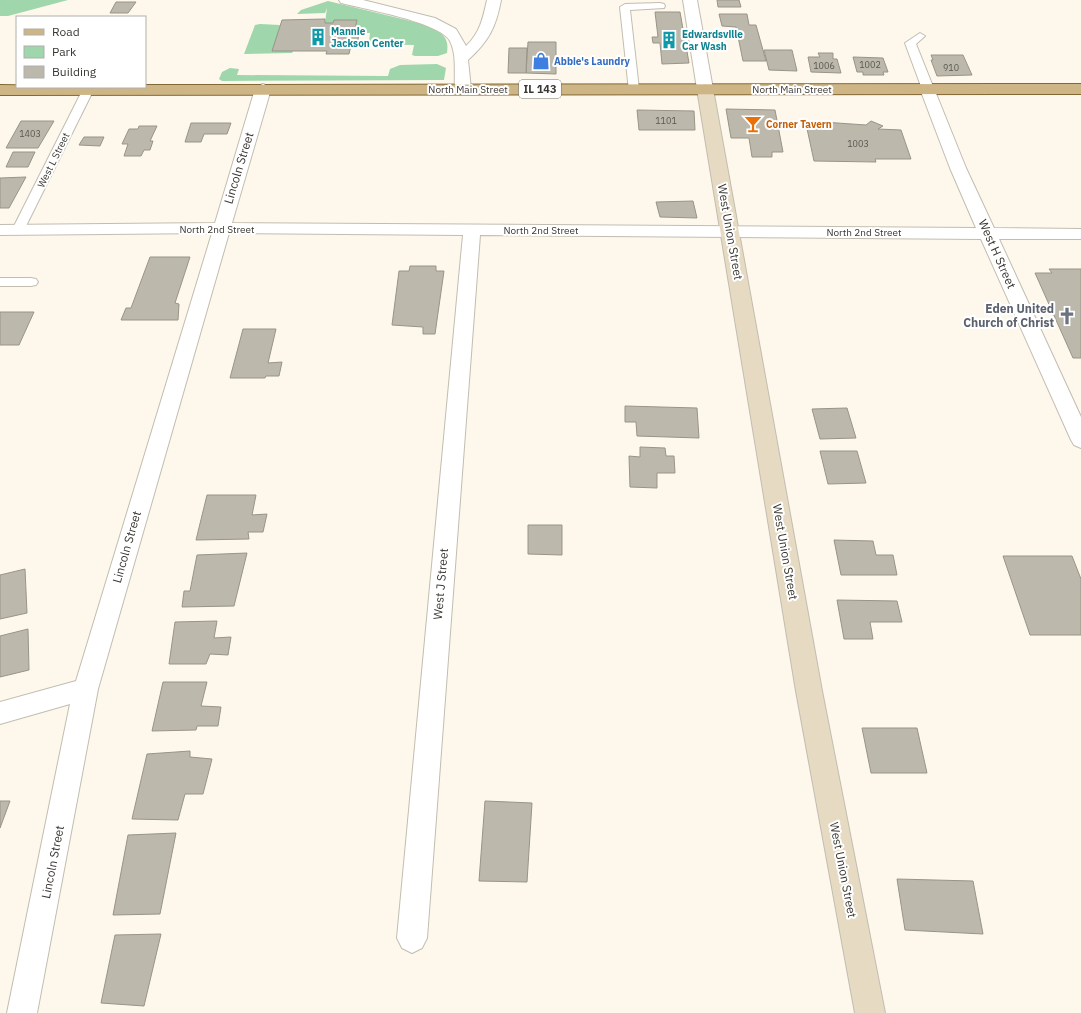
<svg xmlns="http://www.w3.org/2000/svg" width="1081" height="1013" viewBox="0 0 1081 1013" font-family="'IBM Plex Sans',sans-serif">
<rect width="100%" height="100%" fill="#fdf8eb"/>
<!-- green -->
<g fill="#9fd6ab">
<path d="M 0,0 L 68,0 L 8,16 L 0,16 Z"/>
<path d="M 328,1 L 427,25 C 440,32 450,36 447,53 L 438,56 L 415,56 L 412,55 L 414,45 L 372,44 L 369,42 L 370,33 L 354,33 L 356,20 L 334,20 L 333,23 L 325,23 L 327,8 L 325,13 L 297,14 L 301,10 Z"/>
<path d="M 260,24 L 280,25 L 273,51 L 293,51 L 292,53 L 244,54 L 255,25 Z"/>
<path d="M 437,64 L 446,68 L 444,80 L 222,81 L 219,79 L 222,72 L 230,68 L 239,69 L 237,75 L 388,76 L 390,69 L 400,65 Z"/>
</g>
<!-- building -->
<g fill="#bdb8ac" stroke="#989488">
<path d="M 717,0 L 739,0 L 741,7 L 718,7 Z"/>
<path d="M 116,2 L 136,2 L 128,13 L 110,13 Z"/>
<path d="M 655,12 L 680,12 L 689,63 L 662,64 L 660,43 L 653,43 L 652,37 L 658,37 Z"/>
<path d="M 719,14 L 747,14 L 749,25 L 756,25 L 766,61 L 743,61 L 736,27 L 722,26 Z"/>
<path d="M 325,19 L 325,23 L 333,23 L 334,20 L 357,20 L 354,33 L 359,33 L 358,40 L 352,41 L 349,54 L 326,54 L 327,51 L 272,51 L 282,20 Z"/>
<path d="M 528,42 L 556,42 L 556,74 L 526,73 Z"/>
<path d="M 509,48 L 527,48 L 526,73 L 508,73 Z"/>
<path d="M 764,50 L 792,50 L 797,71 L 769,70 Z"/>
<path d="M 818,53 L 833,53 L 833,59 L 837,59 L 841,73 L 811,72 L 808,57 L 820,57 Z"/>
<path d="M 931,55 L 963,55 L 972,75 L 937,76 L 931,60 L 933,60 Z"/>
<path d="M 853,57 L 883,58 L 888,72 L 883,72 L 884,75 L 863,75 L 863,72 L 857,72 Z"/>
<path d="M 726,109 L 775,110 L 783,152 L 772,152 L 772,157 L 752,157 L 749,138 L 731,138 Z"/>
<path d="M 637,110 L 694,111 L 695,130 L 639,130 Z"/>
<path d="M 21,121 L 54,121 L 38,148 L 6,148 Z"/>
<path d="M 871,121 L 883,126 L 878,129 L 901,130 L 911,159 L 875,159 L 876,162 L 814,161 L 806,124 L 824,125 L 823,122 L 866,125 Z"/>
<path d="M 191,123 L 231,123 L 227,134 L 204,134 L 201,142 L 185,142 Z"/>
<path d="M 139,126 L 157,126 L 150,141 L 153,141 L 150,150 L 144,150 L 141,156 L 124,156 L 128,144 L 122,144 L 129,129 L 138,129 Z"/>
<path d="M 84,137 L 104,137 L 100,146 L 79,145 Z"/>
<path d="M 13,152 L 35,152 L 28,167 L 6,167 Z"/>
<path d="M 26,177 L 9,208 L 0,208 L 0,178 Z"/>
<path d="M 693,201 L 697,218 L 660,217 L 656,202 Z"/>
<path d="M 150,257 L 190,257 L 175,303 L 179,304 L 178,320 L 121,320 L 126,308 L 131,308 Z"/>
<path d="M 410,266 L 436,266 L 436,271 L 444,271 L 435,334 L 423,334 L 423,327 L 392,325 L 399,271 L 409,271 Z"/>
<path d="M 1049,269 L 1081,269 L 1081,358 L 1073,358 L 1035,273 L 1052,273 Z"/>
<path d="M 0,312 L 34,312 L 19,345 L 0,345 Z"/>
<path d="M 243,329 L 276,329 L 268,363 L 282,362 L 279,376 L 266,376 L 265,378 L 230,378 Z"/>
<path d="M 625,406 L 697,408 L 699,438 L 637,436 L 636,422 L 625,422 Z"/>
<path d="M 847,408 L 856,438 L 820,439 L 812,409 Z"/>
<path d="M 640,447 L 665,448 L 666,456 L 674,456 L 675,473 L 657,473 L 657,488 L 630,487 L 629,456 L 640,457 Z"/>
<path d="M 820,451 L 857,451 L 866,483 L 828,484 Z"/>
<path d="M 207,495 L 256,495 L 252,515 L 267,514 L 263,532 L 248,532 L 249,539 L 196,540 Z"/>
<path d="M 528,525 L 562,525 L 562,555 L 528,554 Z"/>
<path d="M 834,540 L 873,541 L 876,555 L 893,555 L 897,575 L 841,575 Z"/>
<path d="M 247,553 L 234,606 L 182,607 L 184,591 L 190,591 L 197,555 Z"/>
<path d="M 1003,556 L 1072,556 L 1081,579 L 1081,635 L 1030,635 Z"/>
<path d="M 25,569 L 27,613 L 0,619 L 0,575 Z"/>
<path d="M 837,600 L 897,601 L 902,622 L 870,622 L 873,639 L 844,639 Z"/>
<path d="M 217,621 L 214,638 L 231,637 L 228,655 L 210,654 L 206,664 L 169,664 L 175,622 Z"/>
<path d="M 28,629 L 29,670 L 0,677 L 0,636 Z"/>
<path d="M 163,682 L 207,682 L 201,706 L 221,707 L 218,726 L 197,726 L 196,730 L 152,731 Z"/>
<path d="M 862,728 L 917,728 L 927,773 L 871,773 Z"/>
<path d="M 190,751 L 190,757 L 212,759 L 203,794 L 185,794 L 178,820 L 132,819 L 147,754 Z"/>
<path d="M 0,801 L 10,801 L 0,828 Z"/>
<path d="M 485,801 L 532,803 L 527,882 L 479,881 Z"/>
<path d="M 176,833 L 160,914 L 113,915 L 128,835 Z"/>
<path d="M 897,879 L 973,881 L 983,934 L 905,930 Z"/>
<path d="M 161,934 L 144,1006 L 101,1003 L 115,935 Z"/>
</g>
<g fill="none" stroke-linecap="round" stroke-linejoin="round">
<!-- lane casing -->
<g stroke="#c2bdb1" stroke-width="2">
<g id="lane">
<path d="M 660,3 L 664,4 L 665,6 L 664,8 L 630,10 L 639,89 L 633,92 L 629,91 L 620,7 L 625,4 Z"/>
<path d="M 920,33 L 925,36 L 916,44 L 934,89 L 928,92 L 922,89 L 905,43 Z"/>
<path d="M 84,87 L 92,87 L 94,89 L 24,230 L 22,233 L 14,233 L 12,230 Z"/>
<path d="M 0,278 L 31,278 L 36,279 L 38,282 L 36,285 L 31,286 L 0,286 Z"/>
</g>
</g>
<!-- street casing -->
<g stroke="#c2bdb1" stroke-width="2">
<g id="street">
<path d="M 339,0 L 363,0 L 435,18 L 456,29 L 466,46 C 480,33 483,18 487,0 L 501,0 C 496,27 489,41 468,60 L 471,89 L 468,92 L 458,92 L 455,89 C 454,73 457,55 450,41 C 440,22 364,9 341,3 Z"/>
<path d="M 683,0 L 697,0 L 713,89 L 710,92 L 700,92 L 697,89 Z"/>
<path d="M 263,84 L 268,86 L 271,89 L 232,223 L 976,228 L 950,168 L 920,89 L 923,86 L 933,86 L 966,168 L 994,228 L 1081,229 L 1081,239 L 999,239 L 1081,417 L 1081,448 L 1074,445 L 1071,440 L 981,239 L 480,235 L 427,938 L 422,948 L 412,953 L 402,948 L 397,938 L 463,235 L 229,233 L 98,689 L 37,1013 L 7,1013 L 70,704 L 0,724 L 0,702 L 76,681 L 212,233 L 0,235 L 0,225 L 215,223 L 255,89 L 258,86 Z"/>
</g>
</g>
<!-- secondary casing -->
<g stroke="#c2bdb1" stroke-width="2">
<path id="secondary" d="M 705,84 L 710,86 L 713,89 L 822,691 L 885,1013 L 855,1013 L 796,691 L 697,89 L 700,86 Z"/>
</g>
<!-- primary casing -->
<g stroke="#846834" stroke-width="2">
<path id="primary" d="M 1081,84 L 1081,94 L 0,95 L 0,85 L 145,87 L 145,85 Z"/>
</g>
<!-- lane -->
<use href="#lane" fill="#fff" fill-rule="evenodd"/>
<!-- street -->
<use href="#street" fill="#fff" fill-rule="evenodd"/>
<!-- secondary -->
<use href="#secondary" fill="#e6dac2" fill-rule="evenodd"/>
<!-- primary -->
<use href="#primary" fill="#cdb586" fill-rule="evenodd"/>
</g>
<!-- icons -->
<defs>
<g id="building-bare" transform="scale(1.38)"><path d="M-4-6H4V6H1V3H-1V6H-4ZM-2.5-4.3h1.7v1.8h-1.7ZM.8-4.3h1.7v1.8H.8ZM-2.5-1h1.7V.8h-1.7ZM.8-1h1.7V.8H.8Z" fill="#0f9aa8" stroke="#fff" stroke-width="2.5" paint-order="stroke"/></g>
<g id="shop-bare" transform="scale(1.38)"><path d="M-5-2.5h2.3a2.7 3.5 0 0 1 5.4 0H5L5.5 6h-11ZM-1.5-2.5h3a1.5 2.3 0 0 0-3 0Z" fill="#3f7fe0" stroke="#fff" stroke-width="2.5" paint-order="stroke"/></g>
<g id="bar-bare" transform="scale(1.38)"><path d="M-6-5H6L.8 .8V4.5H3.5V6h-7V4.5H-.8V.8Z" fill="#e8710a" stroke="#fff" stroke-width="2.5" paint-order="stroke"/></g>
<g id="church-bare" transform="scale(1.38)"><path d="M-1.2-6h2.4v3.5h3.3v2.4h-3.3V6h-2.4V-.1h-3.3v-2.4h3.3Z" fill="#6b7280" stroke="#fff" stroke-width="2.5" paint-order="stroke"/></g>
</defs>
<g fill-rule="evenodd">
<use href="#building-bare" x="318" y="37"/>
<use href="#building-bare" x="669" y="40"/>
<use href="#shop-bare" x="541" y="61"/>
<use href="#bar-bare" x="753" y="124"/>
<use href="#church-bare" x="1067" y="316"/>
</g>
<g text-anchor="middle" stroke-width="4" stroke-linejoin="round" paint-order="stroke">
<!-- far-number labels -->
<g font-size="9" fill="#5a5750">
<text x="870" y="68">1002</text>
<text x="824" y="69">1006</text>
<text x="951" y="71">910</text>
<text x="666" y="124">1101</text>
<text x="30" y="137">1403</text>
<text x="858" y="147">1003</text>
</g>
<!-- far-culture labels -->
<g font-size="10" font-weight="bold" fill="#0d838f" stroke="#fff" text-anchor="start">
<text x="331" y="35">Mannie<tspan x="331" dy="12">Jackson Center</tspan></text>
<text x="682" y="38">Edwardsville<tspan x="682" dy="12">Car Wash</tspan></text>
</g>
<!-- far-shop labels -->
<g font-size="10" font-weight="bold" fill="#366cbe" stroke="#fff" text-anchor="start">
<text x="554" y="65">Abbie's Laundry</text>
</g>
<!-- far-street labels -->
<g font-size="10" fill="#393732" stroke="#fff">
<text x="468" y="93">North Main Street</text>
<text x="792" y="93">North Main Street</text>
<text transform="translate(53 160) rotate(-64)" y="4">West L Street</text>
<text x="217" y="233">North 2nd Street</text>
<text x="541" y="234">North 2nd Street</text>
<text x="864" y="236">North 2nd Street</text>
</g>
<!-- far-food labels -->
<g font-size="10" font-weight="bold" fill="#c56008" stroke="#fff" text-anchor="start">
<text x="766" y="128">Corner Tavern</text>
</g>
<!-- shield labels -->
<rect fill="#fff" stroke="#747370" stroke-width="1" x="519" y="80" width="42" height="18" rx="3"/>
<g font-size="11" font-weight="bold" fill="#393732">
<text x="540" y="93">IL 143</text>
</g>
<!-- street labels -->
<g font-size="12" fill="#393732" stroke="#fff">
<text transform="translate(239 168) rotate(-73)" y="4">Lincoln Street</text>
<text transform="translate(730 232) rotate(80)" y="4">West Union Street</text>
<text transform="translate(997 254) rotate(66)" y="4">West H Street</text>
<text transform="translate(127 547) rotate(-74)" y="4">Lincoln Street</text>
<text transform="translate(785 552) rotate(80)" y="4">West Union Street</text>
<text transform="translate(441 584) rotate(-85)" y="4">West J Street</text>
<text transform="translate(53 862) rotate(-79)" y="4">Lincoln Street</text>
<text transform="translate(843 870) rotate(79)" y="4">West Union Street</text>
</g>
<!-- worship labels -->
<g font-size="12" font-weight="bold" fill="#5b616d" stroke="#fff" text-anchor="end">
<text x="1054" y="313">Eden United<tspan x="1054" dy="14">Church of Christ</tspan></text>
</g>
</g>
<!-- legend -->
<rect x="16" y="16" width="130" height="72" fill="#ffffff" stroke="#b0afad"/>
<rect x="24" y="29" width="20" height="6" fill="#cdb586" stroke="#b0afad"/>
<text x="52" y="36" font-size="12" fill="#393732">Road</text>
<rect x="24" y="46" width="20" height="12" fill="#9fd6ab" stroke="#b0afad"/>
<text x="52" y="56" font-size="12" fill="#393732">Park</text>
<rect x="24" y="66" width="20" height="12" fill="#bdb8ac" stroke="#b0afad"/>
<text x="52" y="76" font-size="12" fill="#393732">Building</text>
</svg>
